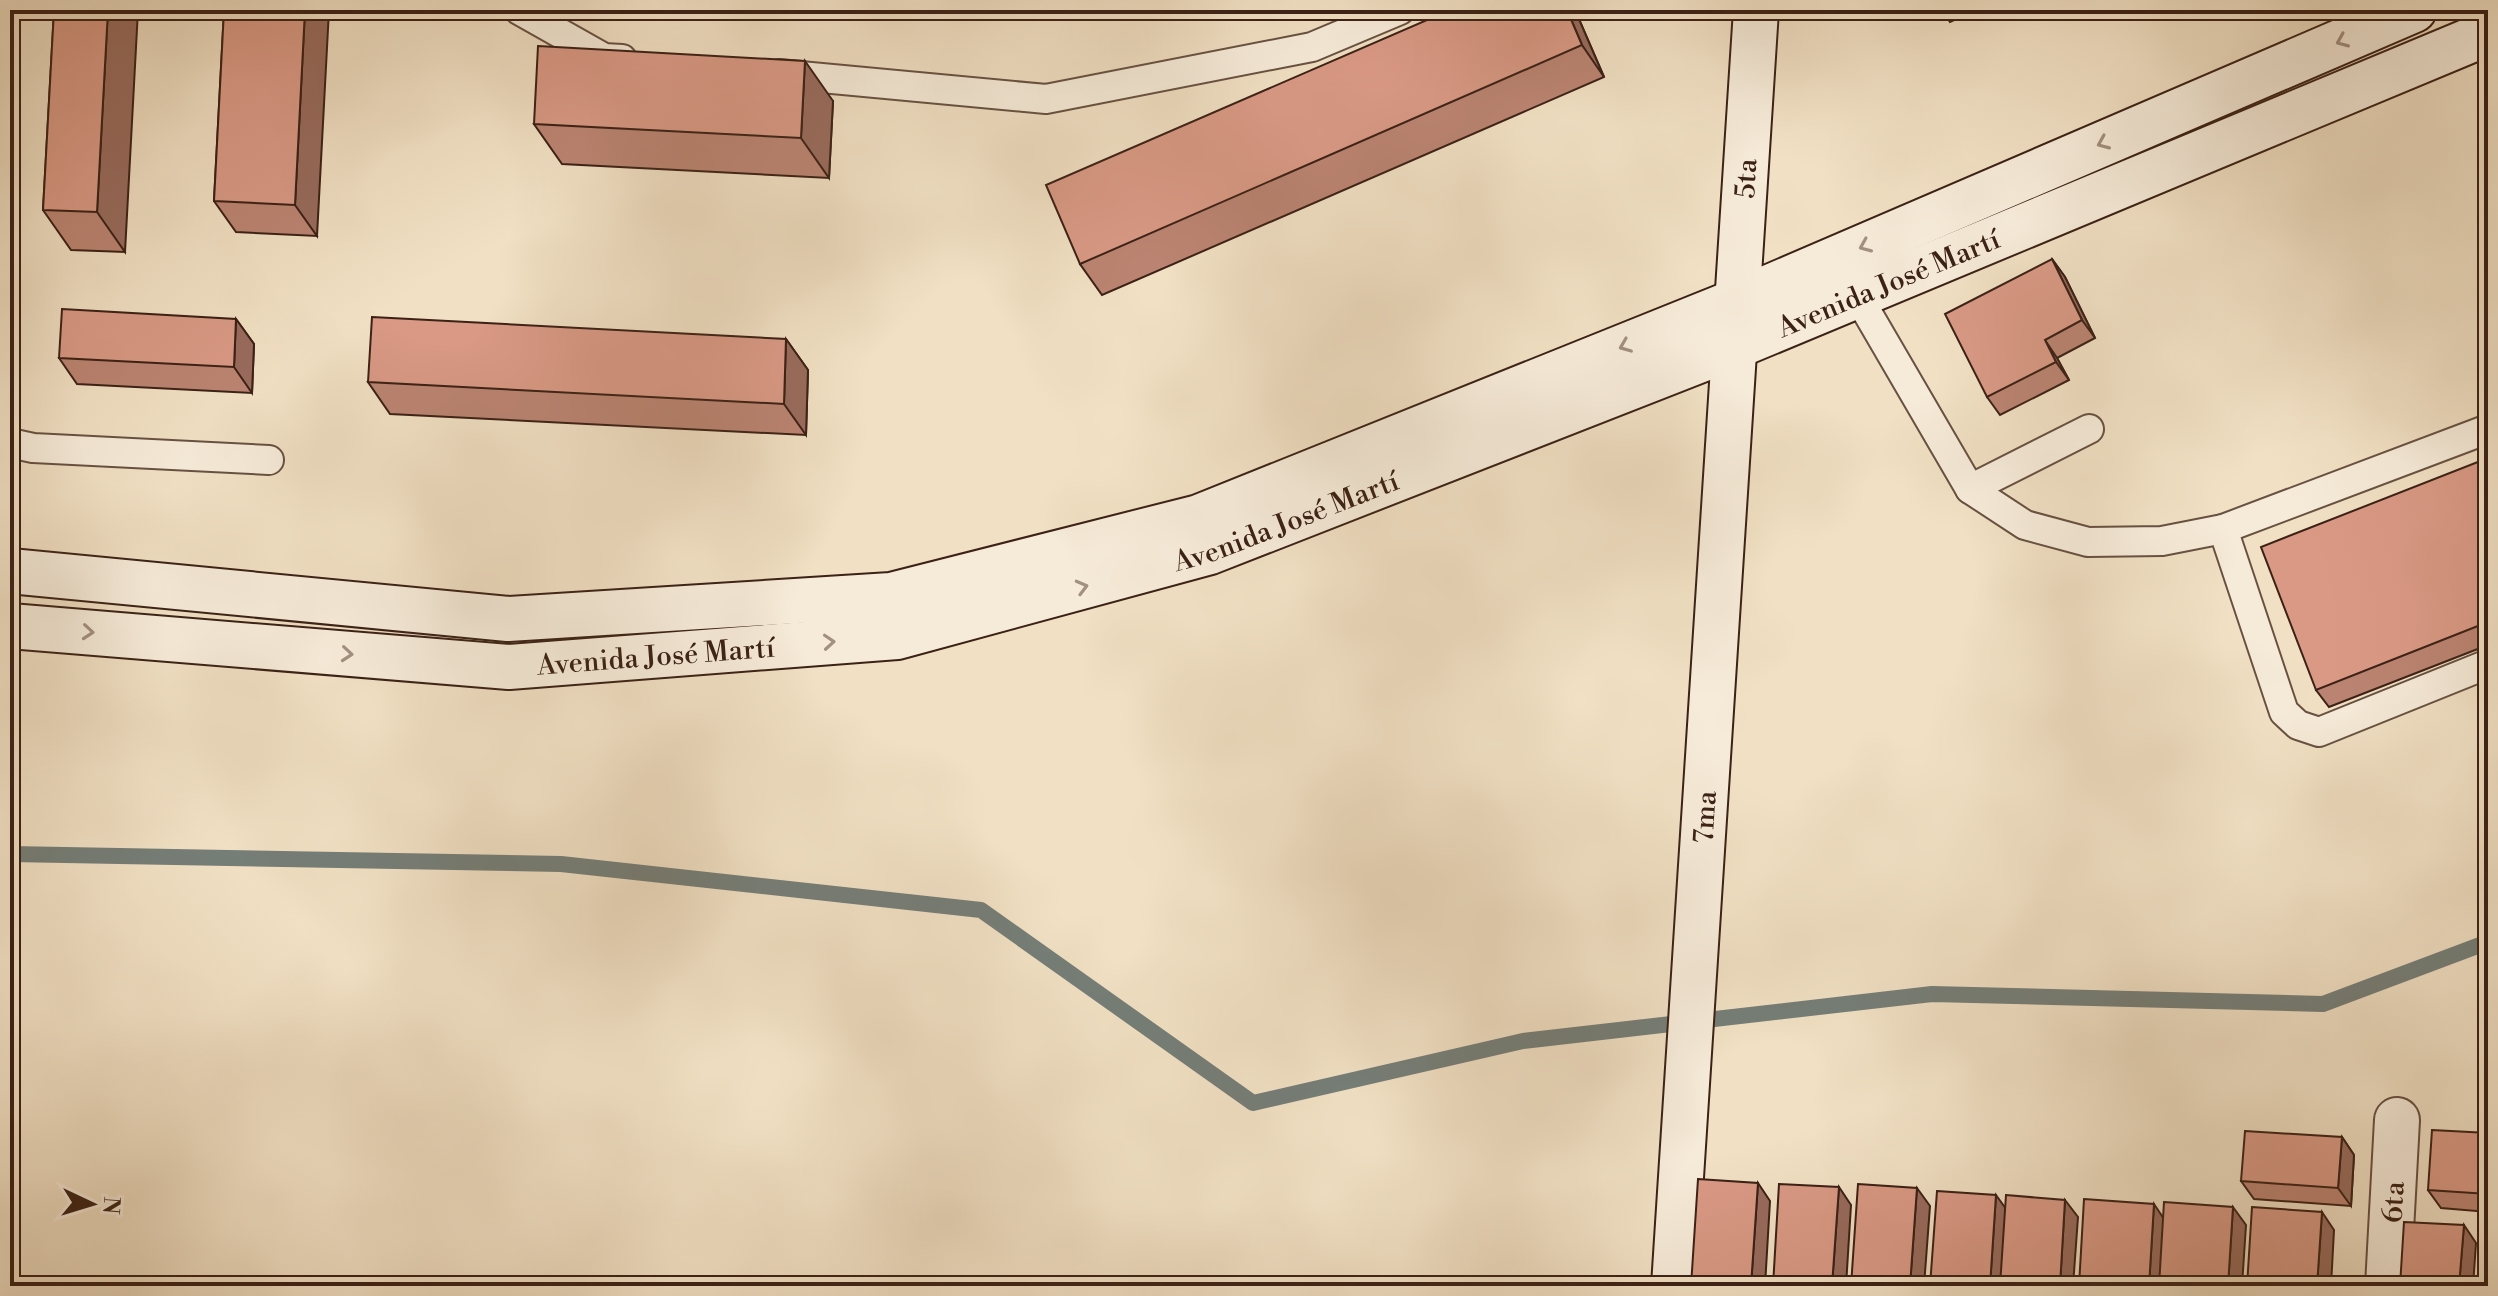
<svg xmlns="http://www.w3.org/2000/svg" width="2498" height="1296" viewBox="0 0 2498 1296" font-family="'Libre Bodoni',serif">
<rect width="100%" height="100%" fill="#f1e0c4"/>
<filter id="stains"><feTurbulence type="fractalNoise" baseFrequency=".0025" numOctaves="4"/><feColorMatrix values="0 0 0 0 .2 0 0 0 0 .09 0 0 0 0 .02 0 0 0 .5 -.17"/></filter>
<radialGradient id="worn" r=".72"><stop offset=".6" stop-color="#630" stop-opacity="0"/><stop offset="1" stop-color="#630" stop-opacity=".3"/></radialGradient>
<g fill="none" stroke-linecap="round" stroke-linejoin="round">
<!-- stream -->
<path stroke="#757e78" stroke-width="16" d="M 10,854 L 561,864 L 981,910 L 1253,1103 L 1523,1041 L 1932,994 L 2323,1004 L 2488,942"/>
<!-- lane casing -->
<g stroke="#685142" stroke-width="32">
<g id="lane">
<path d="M 519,10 L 604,58 L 622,59"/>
<path d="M 779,74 L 1046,99 L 1312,47 L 1400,10"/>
<path d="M 1857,295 L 1970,489 L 2025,525 L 2088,542 L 2162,541 L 2223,529 L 2488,429"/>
<path d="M 10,443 L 33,448 L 269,460"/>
<path d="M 1970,489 L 2089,429"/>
<path d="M 2223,529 L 2284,712 L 2298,725 L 2319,732 L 2488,664"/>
</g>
</g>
<!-- street casing -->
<g stroke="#685142" stroke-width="48">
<g id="street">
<path id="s1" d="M 2388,1286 L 2397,1120"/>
</g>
</g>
<!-- secondary casing -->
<g stroke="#3b2116" stroke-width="48">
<g id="secondary">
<path d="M 10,571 L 508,619 L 891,595 L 1199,517 L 1737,301 L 2414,10"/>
<path id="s2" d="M 10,626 L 509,667 L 897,637 L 1210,552 L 1734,347 L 2488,33"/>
<path id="s3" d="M 1674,1286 L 1756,10"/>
</g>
</g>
<!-- lane -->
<use href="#lane" stroke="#f6ebd9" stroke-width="28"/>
<!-- street -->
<use href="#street" stroke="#f6ebd9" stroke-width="44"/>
<!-- secondary -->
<use href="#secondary" stroke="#f6ebd9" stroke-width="44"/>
</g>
<!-- wall -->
<g fill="#bb8472" stroke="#3b2116" stroke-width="2">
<path d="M 54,10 L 125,252 L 71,250 L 43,210 Z"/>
<path d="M 224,10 L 317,236 L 236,232 L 214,201 Z"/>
<path d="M 1575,10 L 1604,77 L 1102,295 L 1080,264 Z"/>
<path d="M 1942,10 L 1976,10 L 1950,22 Z"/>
<path d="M 833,101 L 829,178 L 562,164 L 534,124 Z"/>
<path d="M 2052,259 L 2065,277 L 2095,338 L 2057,358 L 2069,380 L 2000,415 L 1987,397 Z"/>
<path d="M 236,319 L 254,344 L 252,393 L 77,384 L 59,358 Z"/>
<path d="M 786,339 L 808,370 L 806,435 L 390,414 L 368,382 Z"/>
<path d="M 2488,458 L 2488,645 L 2329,707 L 2316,690 Z"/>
<path d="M 2488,1133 L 2488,1212 L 2441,1208 L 2428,1190 Z"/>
<path d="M 2342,1137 L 2354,1155 L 2351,1206 L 2254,1199 L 2241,1181 Z"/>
</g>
<!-- shaded-wall -->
<g fill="#986b5d" stroke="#3b2116" stroke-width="2">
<path d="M 108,10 L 138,10 L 125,252 L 97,212 Z"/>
<path d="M 305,10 L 329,10 L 317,236 L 295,205 Z"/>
<path d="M 1567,10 L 1575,10 L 1604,77 L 1582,45 Z"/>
<path d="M 805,61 L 833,101 L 829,178 L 801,138 Z"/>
<path d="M 2052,259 L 2065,277 L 2095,338 L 2082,320 Z"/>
<path d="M 236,319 L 254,344 L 252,393 L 234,367 Z"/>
<path d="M 786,339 L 808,370 L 806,435 L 784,404 Z"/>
<path d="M 2045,340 L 2057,358 L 2069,380 L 2056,362 Z"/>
<path d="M 2342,1137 L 2354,1155 L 2351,1206 L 2338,1188 Z"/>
<path d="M 1758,1183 L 1770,1201 L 1765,1286 L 1751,1286 Z"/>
<path d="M 1839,1187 L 1851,1205 L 1846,1286 L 1832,1286 Z"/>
<path d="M 1917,1188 L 1930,1206 L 1924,1286 L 1910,1286 Z"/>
<path d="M 1996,1195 L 2009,1213 L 2004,1286 L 1990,1286 Z"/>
<path d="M 2065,1200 L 2078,1217 L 2073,1286 L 2060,1286 Z"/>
<path d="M 2154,1204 L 2166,1222 L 2162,1286 L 2149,1286 Z"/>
<path d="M 2233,1207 L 2246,1225 L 2242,1286 L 2228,1286 Z"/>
<path d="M 2322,1212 L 2334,1230 L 2331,1286 L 2317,1286 Z"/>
<path d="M 2464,1225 L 2476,1243 L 2473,1286 L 2459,1286 Z"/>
</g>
<!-- building -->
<g fill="#d99985" stroke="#3b2116" stroke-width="2">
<path d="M 54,10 L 108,10 L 97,212 L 43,210 Z"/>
<path d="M 224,10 L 305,10 L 295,205 L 214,201 Z"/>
<path d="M 1450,10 L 1567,10 L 1582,45 L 1080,264 L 1046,185 Z"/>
<path d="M 538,46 L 805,61 L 801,138 L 534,124 Z"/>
<path d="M 2052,259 L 2082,320 L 2045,340 L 2056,362 L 1987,397 L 1945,314 Z"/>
<path d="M 62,309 L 236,319 L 234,367 L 59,358 Z"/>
<path d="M 372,317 L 786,339 L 784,404 L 368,382 Z"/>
<path d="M 2488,458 L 2488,622 L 2316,690 L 2261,547 Z"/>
<path d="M 2432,1130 L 2488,1133 L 2488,1194 L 2428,1190 Z"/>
<path d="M 2245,1131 L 2342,1137 L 2338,1188 L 2241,1181 Z"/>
<path d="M 1698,1179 L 1758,1183 L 1751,1286 L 1691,1286 Z"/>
<path d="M 1779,1184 L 1839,1187 L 1832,1286 L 1773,1286 Z"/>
<path d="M 1858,1184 L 1917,1188 L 1910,1286 L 1851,1286 Z"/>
<path d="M 1937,1191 L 1996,1195 L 1990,1286 L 1930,1286 Z"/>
<path d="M 2006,1195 L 2065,1200 L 2060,1286 L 2000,1286 Z"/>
<path d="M 2084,1199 L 2154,1204 L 2149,1286 L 2079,1286 Z"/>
<path d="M 2164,1202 L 2233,1207 L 2228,1286 L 2159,1286 Z"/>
<path d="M 2252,1207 L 2322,1212 L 2317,1286 L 2247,1286 Z"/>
<path d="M 2404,1222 L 2464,1225 L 2459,1286 L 2400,1286 Z"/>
<path d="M 2483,1225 L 2488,1226 L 2488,1286 L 2478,1286 Z"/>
</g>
<!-- one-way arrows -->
<defs><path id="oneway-chevron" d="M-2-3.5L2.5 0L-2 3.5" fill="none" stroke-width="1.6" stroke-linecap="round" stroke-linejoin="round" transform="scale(2)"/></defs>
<g stroke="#a29081">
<use href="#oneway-chevron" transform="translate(2342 41) rotate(157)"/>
<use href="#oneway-chevron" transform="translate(2103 143) rotate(157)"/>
<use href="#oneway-chevron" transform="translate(1865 246) rotate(157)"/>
<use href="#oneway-chevron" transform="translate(1625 346) rotate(158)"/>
<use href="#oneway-chevron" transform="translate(1082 587) rotate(-15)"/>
<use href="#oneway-chevron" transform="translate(88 632) rotate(5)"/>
<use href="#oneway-chevron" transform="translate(829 642) rotate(-4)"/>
<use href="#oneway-chevron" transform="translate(347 654) rotate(5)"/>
</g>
<g text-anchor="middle" stroke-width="8" stroke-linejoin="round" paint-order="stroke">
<!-- street labels -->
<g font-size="28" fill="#3b2116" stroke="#f6ebd9">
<text dy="10" stroke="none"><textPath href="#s3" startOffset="1110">5ta</textPath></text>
<text dy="10" stroke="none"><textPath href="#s2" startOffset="1944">Avenida José Martí</textPath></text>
<text dy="10" stroke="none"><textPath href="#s2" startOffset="1296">Avenida José Martí</textPath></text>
<text dy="10" stroke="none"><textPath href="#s2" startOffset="648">Avenida José Martí</textPath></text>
<text dy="10" stroke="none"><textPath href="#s3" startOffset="470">7ma</textPath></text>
<text dy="10" stroke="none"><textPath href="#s1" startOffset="84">6ta</textPath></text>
</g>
</g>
<!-- margin -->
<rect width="2498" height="1296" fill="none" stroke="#f1e0c4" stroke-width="40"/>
<rect x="12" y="12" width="2474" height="1272" fill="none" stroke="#3b2116" stroke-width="4"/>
<rect x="20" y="20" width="2458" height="1256" fill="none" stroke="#3b2116" stroke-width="2"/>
<!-- north arrow -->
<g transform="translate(92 1204) rotate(94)" stroke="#f6ebd9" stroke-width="6" paint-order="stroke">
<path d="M0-6L14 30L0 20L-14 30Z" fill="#3b2116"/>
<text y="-12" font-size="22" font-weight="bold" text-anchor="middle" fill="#3b2116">N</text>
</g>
<rect width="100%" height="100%" filter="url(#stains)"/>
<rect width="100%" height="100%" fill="url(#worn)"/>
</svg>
